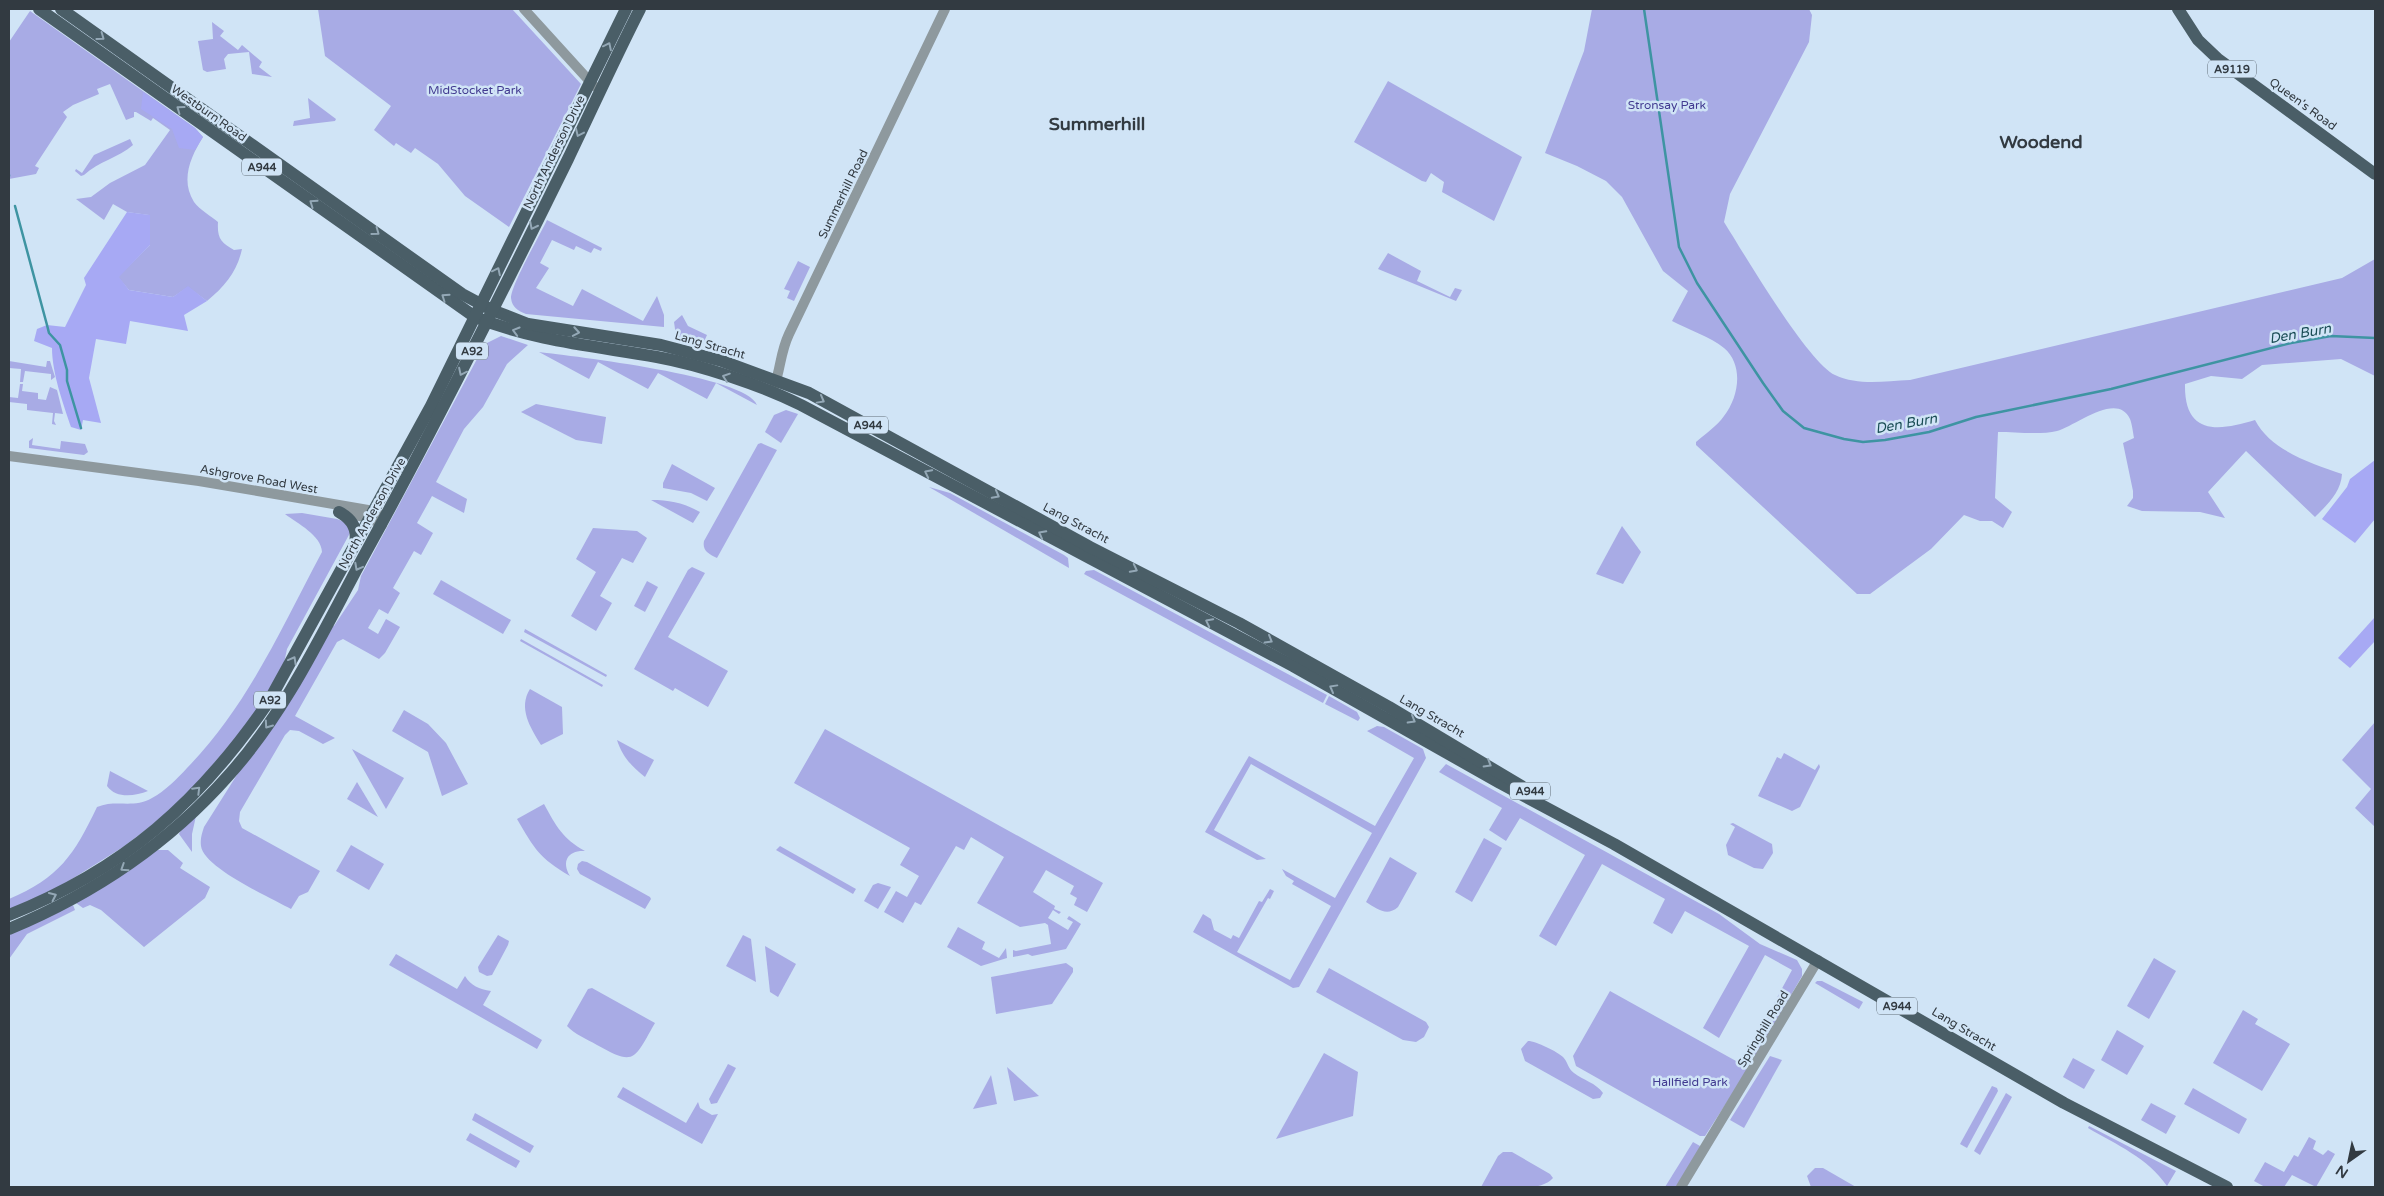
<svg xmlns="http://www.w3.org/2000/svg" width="2384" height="1196" viewBox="0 0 2384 1196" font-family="'Varela Round',sans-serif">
<rect width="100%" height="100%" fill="#d0e4f6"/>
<!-- green -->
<g fill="#a8abe5">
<path d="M 318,9 L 512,9 L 581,84 L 509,227 L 465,196 L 438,164 L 415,148 L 411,153 L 396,143 L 394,146 L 374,130 L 391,106 L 325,56 Z"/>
<path d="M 1592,9 L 1809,9 L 1812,15 L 1809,42 L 1730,194 L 1724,222 C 1743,252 1808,363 1835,375 C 1859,386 1884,381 1910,380 L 2342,278 L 2375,259 L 2375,376 L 2341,359 L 2262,365 L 2242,379 L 2211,376 L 2185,384 C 2184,436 2219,431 2255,420 C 2271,451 2311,463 2342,474 C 2341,492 2328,504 2315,517 L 2246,451 L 2208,492 L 2225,518 L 2200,512 L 2142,511 L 2127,506 L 2133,498 L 2133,491 L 2123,443 L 2134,438 C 2133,432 2132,424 2130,419 C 2117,391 2076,426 2057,431 C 2041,435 2015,432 1998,432 L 1995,498 L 2012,512 L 2003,528 L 1992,521 L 1980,521 L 1964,515 L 1931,549 L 1870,594 L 1857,594 L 1696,445 L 1696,442 C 1705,434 1717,426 1724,416 C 1739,397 1744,365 1724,348 C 1711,337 1687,329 1672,321 L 1688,291 L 1663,271 L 1622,197 L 1606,181 L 1577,166 L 1545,153 L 1584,51 Z"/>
<path d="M 30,11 L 195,128 L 203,137 C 191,156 180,180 194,202 C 200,210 211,216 218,222 C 217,238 221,243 234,250 L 242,249 C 237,272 225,286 207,301 L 188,287 L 173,297 L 129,290 L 118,277 L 150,245 L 149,215 L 127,212 L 113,204 L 104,220 L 76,199 L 91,197 L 110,183 L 145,165 L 170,130 L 153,118 L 151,121 L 136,112 L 134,112 L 134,117 L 126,120 L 110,84 L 97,89 L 99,94 L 73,105 L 63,112 L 67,117 L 35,166 L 39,168 L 36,174 L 9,179 L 9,42 Z"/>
<path d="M 212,22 L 224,31 L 220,36 L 238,50 L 242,45 L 262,62 L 259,67 L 272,77 L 252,74 L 249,52 L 228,54 L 224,59 L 226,69 L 207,72 L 203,70 L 198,41 L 213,39 Z"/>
<path d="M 1388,81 L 1522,157 L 1494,221 L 1442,192 L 1444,182 L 1431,173 L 1426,182 L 1422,181 L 1354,142 Z"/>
<path d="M 308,98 L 336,119 L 335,121 L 293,126 L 294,121 L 310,118 Z"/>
<path d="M 130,139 L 133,145 C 118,158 99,161 84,175 L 81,176 L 75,171 L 76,169 L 82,173 L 94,155 Z"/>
<path d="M 547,220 L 602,248 L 601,251 L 594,248 L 591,253 L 576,246 L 574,250 L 552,240 L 540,263 L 549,268 L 536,288 L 573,306 L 582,289 L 643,321 L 657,296 L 664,315 L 664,327 L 526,314 C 518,311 512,307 511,298 C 511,285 540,235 547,220 Z"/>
<path d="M 1388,253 L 1421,271 L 1417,281 L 1450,297 L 1455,288 L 1462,290 L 1456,301 L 1378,269 Z"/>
<path d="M 798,261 L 810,267 L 794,301 L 787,298 L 790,291 L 784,289 Z"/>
<path d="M 682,315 L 688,326 L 707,335 L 703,344 L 676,336 L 674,322 Z"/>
<path d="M 501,336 L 528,345 L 507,364 L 483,407 L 464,429 L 436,482 L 467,499 L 464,513 L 432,496 L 417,523 L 433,533 L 421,555 L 414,551 L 393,588 L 400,593 L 388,614 L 379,609 L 368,628 L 378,634 L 386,619 L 400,627 L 385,653 L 379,659 L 343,639 L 337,642 L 295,716 L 335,738 L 323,744 L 299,731 L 290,730 L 285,735 L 240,812 L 239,821 L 242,828 L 320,871 L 308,892 L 299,896 L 291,909 C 271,898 204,868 201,846 C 200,839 202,833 204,827 L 331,626 L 334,626 L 358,590 L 361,576 L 485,344 Z"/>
<path d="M 539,352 C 572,356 747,376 757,405 L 716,383 L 707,399 L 658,373 L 648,389 L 598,362 L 589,379 Z"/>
<path d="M 9,361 L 46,367 L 47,361 L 50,361 L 55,377 L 51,380 L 51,374 L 25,371 L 23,382 L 20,382 L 21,369 L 9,368 Z"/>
<path d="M 20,384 L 23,384 L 22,391 L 38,393 L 38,399 L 46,400 L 50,387 L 57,390 L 63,414 L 55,413 L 54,421 L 56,425 L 52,424 L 53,413 L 27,410 L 27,404 L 9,402 L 9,397 L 18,398 Z"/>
<path d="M 536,404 L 606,417 L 602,444 L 576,440 L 521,412 Z"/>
<path d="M 786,410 L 798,414 L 781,443 L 765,432 L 774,415 Z"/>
<path d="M 33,438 L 32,445 L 60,449 L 61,441 L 85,444 L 88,452 L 84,455 L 29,448 L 29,441 Z"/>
<path d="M 761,443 L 777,450 L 717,558 C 709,554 702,551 704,541 L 758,444 Z"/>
<path d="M 672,464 L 715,488 L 707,501 L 691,493 L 663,488 L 663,483 Z"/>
<path d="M 929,487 L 950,493 L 1064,555 L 1068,558 L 1069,568 Z"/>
<path d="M 651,500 C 670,500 684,503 700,512 L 693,523 Z"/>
<path d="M 302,513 L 337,519 L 347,523 L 350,533 L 287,649 L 283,668 L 272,689 L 216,764 L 159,820 L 123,847 L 64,884 L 9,911 L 9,899 C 59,878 74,855 97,807 C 117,799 133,809 152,798 C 165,791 177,779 187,768 C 247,707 282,627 322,552 C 321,535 298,524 285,514 Z"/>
<path d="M 1622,526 L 1641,552 L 1623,584 L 1596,574 Z"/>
<path d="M 593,528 L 637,531 L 647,538 L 633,563 L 622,558 L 600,596 L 612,603 L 596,631 L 571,616 L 596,572 L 576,559 Z"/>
<path d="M 692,567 L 705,573 L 668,637 L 728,671 L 708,707 L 675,688 L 673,691 L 634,669 L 688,570 Z"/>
<path d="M 1094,570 L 1327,695 L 1323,703 L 1084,574 L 1086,571 Z"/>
<path d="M 441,580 L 511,620 L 503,634 L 433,594 Z"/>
<path d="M 647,581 L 658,587 L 645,612 L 634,606 Z"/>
<path d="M 525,629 L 607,675 L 606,677 L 524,632 Z"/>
<path d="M 521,639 L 603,685 L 602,687 L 520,641 Z"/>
<path d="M 530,689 L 562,707 L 563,734 L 541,745 C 530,727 518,708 530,689 Z"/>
<path d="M 1329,696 L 1357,712 L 1360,718 L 1358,721 L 1325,704 Z"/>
<path d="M 404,710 L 428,724 L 446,743 L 468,784 L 442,796 L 428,752 L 392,731 Z"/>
<path d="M 2375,722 L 2375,827 L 2355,808 L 2371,789 L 2342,760 Z"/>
<path d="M 1377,726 L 1384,727 L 1423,749 L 1426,758 L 1299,987 L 1293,988 L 1193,932 L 1203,914 L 1211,919 L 1214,930 L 1231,939 L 1233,935 L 1239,938 L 1259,901 L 1262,902 L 1270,889 L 1274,891 L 1270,899 L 1268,898 L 1237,952 L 1290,980 L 1331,906 L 1292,884 L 1294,881 L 1286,876 L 1282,869 L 1335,898 L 1372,833 L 1251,764 L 1214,830 L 1266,859 L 1257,860 L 1205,832 L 1249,756 L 1375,826 L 1414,758 L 1367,731 Z"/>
<path d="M 825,729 L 1103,883 L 1087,912 L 1074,905 L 1077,898 L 1070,894 L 1074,886 L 1046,870 L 1033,892 L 1055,906 L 1054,909 L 1061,912 L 1059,914 L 1053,910 L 1048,918 L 1068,930 L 1073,922 L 1067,919 L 1069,916 L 1081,924 L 1066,949 L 1032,956 L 1028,954 L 1013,957 L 1013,950 L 1016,951 L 1051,944 L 1048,925 L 1045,923 L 1020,927 L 977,903 L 1004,857 L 971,837 L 964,850 L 956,846 L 921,905 L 915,902 L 903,923 L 884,912 L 896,891 L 907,897 L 919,876 L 900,865 L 910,848 L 794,783 Z"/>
<path d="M 617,740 L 654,760 L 645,777 C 631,766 622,756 617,740 Z"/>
<path d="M 352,749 L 404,778 L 386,809 Z"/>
<path d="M 1784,753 L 1815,770 L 1819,764 L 1820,767 L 1800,807 L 1792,811 L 1758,796 L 1777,757 L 1781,759 Z"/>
<path d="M 1446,764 L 1719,914 L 1760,944 L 1797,960 L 1802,969 L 1802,976 L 1757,1054 L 1753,1056 L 1747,1053 L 1792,970 L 1765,955 L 1719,1038 L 1703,1028 L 1749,946 L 1685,911 L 1672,934 L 1653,923 L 1665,899 L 1602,864 L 1556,946 L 1539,936 L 1585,855 L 1520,818 L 1506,841 L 1489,830 L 1502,808 L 1439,772 Z"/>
<path d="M 110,771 L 148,791 C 135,796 116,799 107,786 Z"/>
<path d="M 357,782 L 378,817 L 347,799 Z"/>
<path d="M 544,804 C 556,826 563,839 585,851 C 568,850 561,861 570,876 C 539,858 534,848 517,819 Z"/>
<path d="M 196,816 L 192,834 L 192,852 L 179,834 L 181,830 Z"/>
<path d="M 1733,823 L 1772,844 L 1773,853 L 1763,869 L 1754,868 L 1728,855 L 1726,845 L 1735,827 L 1730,824 Z"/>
<path d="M 1484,838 L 1502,848 L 1472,902 L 1455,892 Z"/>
<path d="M 351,845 L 384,864 L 369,890 L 336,871 Z"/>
<path d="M 780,846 L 856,889 L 853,894 L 776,850 Z"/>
<path d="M 157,850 L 168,850 L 183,863 L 180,868 L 210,887 L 205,898 L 144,947 L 101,910 L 90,905 L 83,908 L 76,903 Z"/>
<path d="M 1390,857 L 1417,873 L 1398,907 C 1387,917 1377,909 1366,902 Z"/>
<path d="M 582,861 L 587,862 L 650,897 L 651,899 L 645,909 L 580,874 L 577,869 L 578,864 Z"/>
<path d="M 878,883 L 891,887 L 878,909 L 864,901 L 873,885 Z"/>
<path d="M 73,905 L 75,910 L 27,934 L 9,959 L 9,934 Z"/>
<path d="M 958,927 L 985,942 L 982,949 L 999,958 L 1006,948 L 1007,958 L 981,966 L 947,947 Z"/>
<path d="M 498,935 L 509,941 L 508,945 L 492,975 L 487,976 L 479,972 L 478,967 Z"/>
<path d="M 743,935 L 751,939 L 756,982 L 726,966 Z"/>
<path d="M 765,946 L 796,964 L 778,997 L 770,992 Z"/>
<path d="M 396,954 L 457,989 L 465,976 C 471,986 479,989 491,991 L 483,1005 L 542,1040 L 537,1049 L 389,965 Z"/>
<path d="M 2154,958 L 2176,971 L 2149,1019 L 2127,1006 Z"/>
<path d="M 1066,963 L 1073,968 L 1073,972 L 1052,1004 L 996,1014 L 991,977 Z"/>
<path d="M 1329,968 L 1426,1022 L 1429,1027 L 1424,1037 L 1416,1042 L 1403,1040 L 1316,992 Z"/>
<path d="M 1817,981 L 1822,981 L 1863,1002 L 1859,1009 L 1815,983 Z"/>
<path d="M 592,988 L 655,1023 C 634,1059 636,1067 597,1045 C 587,1039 574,1034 567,1026 L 588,989 Z"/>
<path d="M 1610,991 L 1736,1061 L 1742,1062 L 1747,1071 L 1705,1136 L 1700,1136 L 1576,1066 L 1573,1056 Z"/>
<path d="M 2243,1010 L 2258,1019 L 2255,1024 L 2290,1044 L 2262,1091 L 2213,1063 Z"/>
<path d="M 2117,1030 L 2144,1046 L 2127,1075 L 2101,1060 Z"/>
<path d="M 1528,1041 C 1536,1041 1558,1052 1563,1057 C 1568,1062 1568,1069 1574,1073 C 1583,1080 1596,1083 1603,1093 L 1600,1098 L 1593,1099 L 1525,1061 L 1521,1049 Z"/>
<path d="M 1324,1053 L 1358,1072 L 1353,1116 L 1276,1139 Z"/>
<path d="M 1770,1056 L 1782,1060 L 1744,1128 L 1730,1120 Z"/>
<path d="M 2073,1058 L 2095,1070 L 2084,1089 L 2063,1077 Z"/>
<path d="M 728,1064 L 736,1068 L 717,1103 L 711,1104 L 709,1099 Z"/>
<path d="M 1007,1067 L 1039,1096 L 1014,1101 Z"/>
<path d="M 991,1075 L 997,1104 L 973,1109 Z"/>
<path d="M 1992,1086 L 1997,1088 L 1998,1091 L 1967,1148 L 1960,1144 Z"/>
<path d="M 623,1087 L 686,1123 L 698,1102 L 700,1108 L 712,1115 L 718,1114 L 702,1144 L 617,1097 Z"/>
<path d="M 2193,1088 L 2247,1119 L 2239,1134 L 2184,1104 Z"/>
<path d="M 2006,1093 L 2012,1097 L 1980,1155 L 1974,1151 Z"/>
<path d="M 2151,1103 L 2176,1116 L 2166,1134 L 2141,1120 Z"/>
<path d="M 475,1113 L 534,1146 L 530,1153 L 472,1120 Z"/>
<path d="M 2089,1126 L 2176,1171 L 2167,1186 C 2148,1158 2117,1145 2088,1128 Z"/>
<path d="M 470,1133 L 520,1161 L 516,1168 L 466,1140 Z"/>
<path d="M 2309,1137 L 2316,1141 L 2313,1149 L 2323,1155 L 2328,1150 L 2335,1154 L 2316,1187 L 2292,1175 L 2284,1187 L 2265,1187 L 2254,1181 L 2265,1162 L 2284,1172 L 2294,1155 L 2298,1157 Z"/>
<path d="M 1693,1142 L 1700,1146 L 1699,1150 L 1676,1187 L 1665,1187 Z"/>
<path d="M 1503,1152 L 1512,1152 L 1550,1174 L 1553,1178 C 1541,1193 1499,1187 1481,1187 L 1498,1156 Z"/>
<path d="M 1815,1168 L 1823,1168 L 1856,1187 L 1811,1187 L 1807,1176 Z"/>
</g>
<!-- forest -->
<g fill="#a7a9f4">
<path d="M 143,92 L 195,128 L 203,137 L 195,150 L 179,148 L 172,129 L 141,109 Z"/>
<path d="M 127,212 L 150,215 L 150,245 L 119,277 L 129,290 L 173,297 L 188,286 L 207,301 L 184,315 L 188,331 L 130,321 L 126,344 L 96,339 L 89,378 L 101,423 L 83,420 L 81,430 L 71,427 C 63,403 52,373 52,348 L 34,341 L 37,329 L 47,325 L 65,327 L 86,285 L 84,278 Z"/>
<path d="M 2375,460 L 2375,519 L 2355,543 L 2322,519 L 2347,487 L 2350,479 Z"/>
<path d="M 2375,617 L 2375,641 L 2350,668 L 2338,658 Z"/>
</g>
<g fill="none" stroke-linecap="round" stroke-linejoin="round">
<!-- stream -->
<g stroke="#3e94a2" stroke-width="2.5">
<path d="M 1644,9 L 1679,247 L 1697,283 L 1763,383 L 1783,411 L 1804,428 L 1844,439 L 1863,442 L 1885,440 L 1929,432 L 1976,417 L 2111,389 L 2291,343 L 2331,336 L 2375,338"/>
<path d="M 9,175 L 9,176"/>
<path d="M 15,206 L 47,325 L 49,333 L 60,345 L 67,370 L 67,381 L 81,428"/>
</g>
<!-- tertiary -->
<g stroke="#8e999e" stroke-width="10">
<path d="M 524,9 L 594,86"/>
<path d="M 774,387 C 781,368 780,353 789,334 L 945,9"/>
<path d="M 9,456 L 199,481 L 368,510 L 380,515"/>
<path d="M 340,512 L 370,518 L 382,525"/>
<path d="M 1681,1187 L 1818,960"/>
</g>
<!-- primary -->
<g stroke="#4a5e67" stroke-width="12">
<path d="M 39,9 L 475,317 C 534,341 595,346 657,357 C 701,365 761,385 801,405 L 1293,666 L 1500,783 L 1614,844 L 2064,1103 L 2227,1187"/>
<path d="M 61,9 L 462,294 L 492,310 L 528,324 L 661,345 L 722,361 L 809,393 L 1090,547 L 1239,623 L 1389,707 L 1533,793"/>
<path d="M 2178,9 L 2198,40 L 2218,59 L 2375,174"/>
<path d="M 339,512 C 352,519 358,529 355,543"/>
<path d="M 9,915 C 124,869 199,803 269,701 L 431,406 L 626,9"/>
<path d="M 9,929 C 93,894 167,845 228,776 C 287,711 324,629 366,552 C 437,423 503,291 568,159 C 592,109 615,58 640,9"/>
</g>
</g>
<!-- one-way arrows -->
<defs><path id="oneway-chevron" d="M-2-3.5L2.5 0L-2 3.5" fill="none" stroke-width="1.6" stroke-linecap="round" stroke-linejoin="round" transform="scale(1.25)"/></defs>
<g stroke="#94a8b6">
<use href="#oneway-chevron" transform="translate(101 37) rotate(36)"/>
<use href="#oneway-chevron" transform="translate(608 46) rotate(-64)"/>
<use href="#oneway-chevron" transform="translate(180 109) rotate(-144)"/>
<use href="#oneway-chevron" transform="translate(579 133) rotate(115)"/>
<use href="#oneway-chevron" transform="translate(313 203) rotate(-145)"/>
<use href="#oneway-chevron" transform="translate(533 226) rotate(117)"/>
<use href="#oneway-chevron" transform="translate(376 232) rotate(36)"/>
<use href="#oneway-chevron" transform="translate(497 271) rotate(-64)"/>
<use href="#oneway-chevron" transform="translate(445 297) rotate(-145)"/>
<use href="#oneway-chevron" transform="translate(516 331) rotate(-164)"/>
<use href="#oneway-chevron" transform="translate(576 332) rotate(10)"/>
<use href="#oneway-chevron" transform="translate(462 372) rotate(116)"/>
<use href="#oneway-chevron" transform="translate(726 377) rotate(-161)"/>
<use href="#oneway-chevron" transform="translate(821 400) rotate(29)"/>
<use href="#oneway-chevron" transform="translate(928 473) rotate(-153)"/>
<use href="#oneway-chevron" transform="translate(996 495) rotate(28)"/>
<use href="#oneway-chevron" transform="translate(1042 534) rotate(-152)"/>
<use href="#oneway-chevron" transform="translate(358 567) rotate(118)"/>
<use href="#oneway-chevron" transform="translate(1134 569) rotate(27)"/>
<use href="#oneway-chevron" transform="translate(1209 622) rotate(-153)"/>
<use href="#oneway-chevron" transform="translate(1269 640) rotate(30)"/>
<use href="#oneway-chevron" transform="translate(293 660) rotate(-61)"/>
<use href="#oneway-chevron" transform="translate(1333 688) rotate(-151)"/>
<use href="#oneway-chevron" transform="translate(1412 720) rotate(30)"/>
<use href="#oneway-chevron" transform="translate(268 725) rotate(125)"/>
<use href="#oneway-chevron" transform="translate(1488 764) rotate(31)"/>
<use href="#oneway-chevron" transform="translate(197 790) rotate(-45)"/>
<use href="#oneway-chevron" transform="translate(124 868) rotate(147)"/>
<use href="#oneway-chevron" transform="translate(53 896) rotate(-25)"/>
</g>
<g text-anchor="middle" stroke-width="5" stroke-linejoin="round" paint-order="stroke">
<!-- shield labels -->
<g fill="#d0e4f6" stroke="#616d77" stroke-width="1">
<rect x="2208" y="60.5" width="48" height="17" rx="4"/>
<rect x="242" y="158.5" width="40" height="17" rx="4"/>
<rect x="456" y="342.5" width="32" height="17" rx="4"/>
<rect x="848" y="416.5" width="40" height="17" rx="4"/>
<rect x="254" y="691.5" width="32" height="17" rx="4"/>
<rect x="1510" y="782.5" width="40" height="17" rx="4"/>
<rect x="1877" y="997.5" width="40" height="17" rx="4"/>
</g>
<g font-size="11" font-weight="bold" fill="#323a41">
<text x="2232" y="73">A9119</text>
<text x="262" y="171">A944</text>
<text x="472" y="355">A92</text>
<text x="868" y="429">A944</text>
<text x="270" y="704">A92</text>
<text x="1530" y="795">A944</text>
<text x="1897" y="1010">A944</text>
</g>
<!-- park labels -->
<g font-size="12" fill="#423b91" stroke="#d0e4f6">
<text x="475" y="94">MidStocket Park</text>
<text x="1667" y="109">Stronsay Park</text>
<text x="1690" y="1086">Hallfield Park</text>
</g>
<!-- street labels -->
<g font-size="12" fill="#323a41" stroke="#d0e4f6">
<text transform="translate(2303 104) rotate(36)" y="4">Queen's Road</text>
<text transform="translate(209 113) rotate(35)" y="4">Westburn Road</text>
<text transform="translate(554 152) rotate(-64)" y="4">North Anderson Drive</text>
<text transform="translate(843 194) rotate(-64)" y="4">Summerhill Road</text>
<text transform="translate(710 345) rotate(16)" y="4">Lang Stracht</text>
<text transform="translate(259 479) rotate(10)" y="4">Ashgrove Road West</text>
<text transform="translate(372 513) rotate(-61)" y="4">North Anderson Drive</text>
<text transform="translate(1076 523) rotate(28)" y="4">Lang Stracht</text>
<text transform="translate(1432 716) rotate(30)" y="4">Lang Stracht</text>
<text transform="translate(1763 1029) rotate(-59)" y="4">Springhill Road</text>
<text transform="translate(1964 1029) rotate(31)" y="4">Lang Stracht</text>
</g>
<!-- water labels -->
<g font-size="14" font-style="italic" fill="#194c54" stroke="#d0e4f6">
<text transform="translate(2300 333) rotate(-10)" y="5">Den Burn</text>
<text transform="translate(1906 423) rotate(-10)" y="5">Den Burn</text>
</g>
<!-- district labels -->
<g font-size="18" font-weight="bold" fill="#323a41" stroke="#d0e4f6">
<text x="1097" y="130">Summerhill</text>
<text x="2041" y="148">Woodend</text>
</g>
</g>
<!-- border -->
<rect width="2384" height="1196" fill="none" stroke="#323a41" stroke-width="20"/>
<!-- north arrow -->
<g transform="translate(2349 1161) rotate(213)" stroke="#d0e4f6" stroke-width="4" paint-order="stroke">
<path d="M0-4L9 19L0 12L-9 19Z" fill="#323a41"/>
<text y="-8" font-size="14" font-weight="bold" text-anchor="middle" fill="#323a41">N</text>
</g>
</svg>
